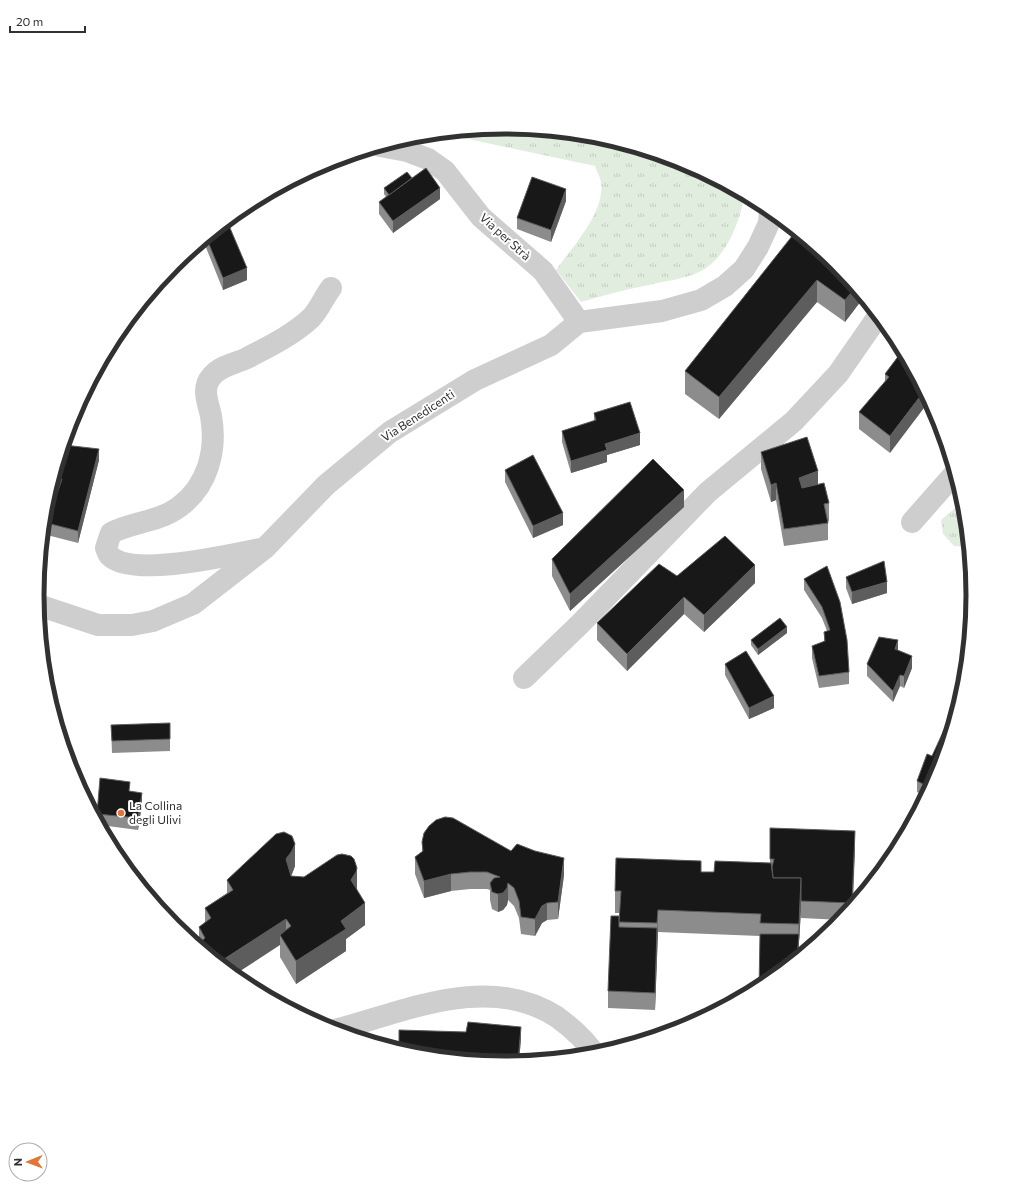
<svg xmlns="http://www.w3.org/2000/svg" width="1011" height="1190" viewBox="0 0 1011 1190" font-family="Commissioner,sans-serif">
<defs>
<pattern id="grass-tufts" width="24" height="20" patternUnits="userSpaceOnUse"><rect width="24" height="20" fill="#e1eddf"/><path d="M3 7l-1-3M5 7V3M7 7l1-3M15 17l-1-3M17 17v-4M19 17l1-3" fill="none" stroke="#c2ccc0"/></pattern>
</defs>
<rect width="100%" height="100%" fill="#fff"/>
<!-- grass -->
<g fill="url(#grass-tufts)">
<path d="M 506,127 L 597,136 L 685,162 L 744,194 C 743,208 738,222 732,235 C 710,280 686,276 644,286 C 623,290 602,296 581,302 L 556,270 C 571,249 605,212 601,184 C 601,178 597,172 595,166 L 440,133 Z"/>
<path d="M 964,500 L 965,504 L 969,547 L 954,546 L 943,534 L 941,520 Z"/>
</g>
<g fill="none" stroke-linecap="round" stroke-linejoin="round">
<!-- minor -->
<g stroke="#cecece" stroke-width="22">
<path d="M 380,146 L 407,151 L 428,159 L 445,171 L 481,217 L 543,271 L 579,322"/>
<path d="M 912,522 L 956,472"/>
<path d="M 260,549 C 230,555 133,578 110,556 C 108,554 107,551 106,548 L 111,533 C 132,522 159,522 179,507 C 208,486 217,450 211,416 C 208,402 201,388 212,376 C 221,365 235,364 247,358 C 268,347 293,335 311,318 C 319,310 324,297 331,288"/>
<path d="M 38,605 L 98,625 L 132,625 L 153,621 L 193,604 L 265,548 L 326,485 L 390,432 L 475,380 L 551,345 L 579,322 L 662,311 L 701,300 L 725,286 L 744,269 L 758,247 L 769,223 L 770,209"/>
<path d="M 524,678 L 580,624 L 708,492 L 794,421 L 838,374 L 879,315"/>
<path d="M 335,1030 C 405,1012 488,972 557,1017 C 572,1028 585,1039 595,1055"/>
</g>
</g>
<!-- wall -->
<g fill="#8c8c8c">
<path d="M 412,178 L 440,199 L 393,233 L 379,214 L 379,202 L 386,197 L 384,194 L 384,188 Z"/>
<path d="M 566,201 L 551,242 L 517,229 L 517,218 Z"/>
<path d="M 227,221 L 247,280 L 223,290 L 203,240 Z"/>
<path d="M 793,235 L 864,297 L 845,322 L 817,302 L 719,419 L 685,394 L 685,371 Z"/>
<path d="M 903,350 L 890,453 L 859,429 L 859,412 L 885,381 L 885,374 Z"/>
<path d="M 594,413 L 640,445 L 607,455 L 607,462 L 571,473 L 562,442 L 562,431 L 594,421 Z"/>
<path d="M 64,445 L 99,460 L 78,543 L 47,535 L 47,523 L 58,490 L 51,490 L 51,489 Z"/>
<path d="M 761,452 L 818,484 L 829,503 L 829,521 L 828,521 L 828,540 L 784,546 L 776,500 L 771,502 L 761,469 Z"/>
<path d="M 505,470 L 563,525 L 533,538 L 505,482 Z"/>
<path d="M 684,507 L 570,611 L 552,576 L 552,559 Z"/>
<path d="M 827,566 L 849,672 L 849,684 L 819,688 L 812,658 L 812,646 L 824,642 L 824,632 L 827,631 L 822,618 L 804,590 L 804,579 Z"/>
<path d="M 677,576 L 755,583 L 704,632 L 684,614 L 627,671 L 597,640 L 597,623 Z"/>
<path d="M 846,577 L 887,593 L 852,604 L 846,588 Z"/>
<path d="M 787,633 L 758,655 L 751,645 L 751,640 Z"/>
<path d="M 898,650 L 912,668 L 904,688 L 900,686 L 893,702 L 867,676 L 867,664 Z"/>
<path d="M 725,664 L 774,708 L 749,719 L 725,675 Z"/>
<path d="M 111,725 L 170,739 L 170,751 L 112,753 Z"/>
<path d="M 932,756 L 938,774 L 926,797 L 917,792 L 917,781 Z"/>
<path d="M 130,791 L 142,804 L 138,830 L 100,825 L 97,821 L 97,814 Z"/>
<path d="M 770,828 L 855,848 L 853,907 L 842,920 L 801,918 L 801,910 L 798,958 L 766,985 L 760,936 L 658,932 L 655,1010 L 608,1008 L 608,991 L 620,913 L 615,913 L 615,891 L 701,872 L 714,872 L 770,863 Z"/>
<path d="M 422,842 L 511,851 L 564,875 L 558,919 L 547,920 L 542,923 L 535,936 L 521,934 L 519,918 L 514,906 L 508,900 L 507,905 L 503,910 L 498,912 L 492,909 L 490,900 L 490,890 L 487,889 L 470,889 L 451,891 L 424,898 L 415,874 L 415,857 L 422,852 Z"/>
<path d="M 295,866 L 292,874 L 291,876 L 357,890 L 365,925 L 346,939 L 346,951 L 296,984 L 280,957 L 280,945 L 199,943 L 199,927 L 205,923 L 205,908 L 227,893 L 227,880 Z"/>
<path d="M 521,1038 L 519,1062 L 505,1064 L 414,1054 L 399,1050 Z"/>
</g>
<!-- shaded-wall -->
<g fill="#5d5d5d">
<path d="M 440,188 L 440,199 L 393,233 L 393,221 Z"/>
<path d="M 566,189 L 566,201 L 551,242 L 551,230 Z"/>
<path d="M 247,268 L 247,280 L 223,290 L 223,278 Z"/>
<path d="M 817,280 L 817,302 L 719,419 L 719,397 Z"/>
<path d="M 856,287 L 864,297 L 845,322 L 845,300 Z"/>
<path d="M 925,390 L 930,400 L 890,453 L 890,436 Z"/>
<path d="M 640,433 L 640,445 L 607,455 L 607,462 L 571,473 L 571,461 L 605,444 Z"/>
<path d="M 99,449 L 99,460 L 78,543 L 78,531 Z"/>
<path d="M 818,471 L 818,488 L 799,495 L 799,478 Z"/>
<path d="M 776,483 L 776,500 L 771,502 L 771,485 Z"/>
<path d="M 684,490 L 684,507 L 570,611 L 570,594 Z"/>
<path d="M 563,513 L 563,525 L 533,538 L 533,526 Z"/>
<path d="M 755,565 L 755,583 L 704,632 L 704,615 Z"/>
<path d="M 887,582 L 887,593 L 852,604 L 852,592 Z"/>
<path d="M 684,597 L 684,614 L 627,671 L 627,654 Z"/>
<path d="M 787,627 L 787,633 L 758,655 L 758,649 Z"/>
<path d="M 898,640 L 898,652 L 895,649 Z"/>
<path d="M 912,656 L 912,668 L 904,688 L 904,676 Z"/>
<path d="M 900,675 L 900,686 L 893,702 L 893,691 Z"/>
<path d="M 774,696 L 774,708 L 749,719 L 749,708 Z"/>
<path d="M 80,768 L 80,780 L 79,786 L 78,784 Z"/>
<path d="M 142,793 L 142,804 L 138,830 L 138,818 Z"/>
<path d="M 855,831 L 855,848 L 852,908 Z"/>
<path d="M 295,844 L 295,866 L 292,874 L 286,881 L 286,859 Z"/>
<path d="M 564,858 L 564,875 L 558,919 L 558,902 Z"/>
<path d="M 357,868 L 357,890 L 356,895 L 351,880 Z"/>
<path d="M 451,874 L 451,891 L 424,898 L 424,881 Z"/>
<path d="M 801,878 L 801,910 L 798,958 L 797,959 Z"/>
<path d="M 508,883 L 508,900 L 507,905 L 503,910 L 498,912 L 498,894 Z"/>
<path d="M 365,903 L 365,925 L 346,939 L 346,951 L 296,984 L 296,961 L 341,921 Z"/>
<path d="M 547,903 L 547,920 L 542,923 L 535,936 L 535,919 L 542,906 Z"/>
<path d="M 658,910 L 658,932 L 655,1010 L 655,993 Z"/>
<path d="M 286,919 L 286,941 L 280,935 L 280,945 L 234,975 L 218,963 Z"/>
<path d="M 521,1027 L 521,1038 L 519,1062 L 518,1062 Z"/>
</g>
<!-- building -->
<g fill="#181818" stroke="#5d5d5d">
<path d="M 426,168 L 440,188 L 393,221 L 379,202 Z"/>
<path d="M 407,172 L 412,178 L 389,195 L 384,188 Z"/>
<path d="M 532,177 L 566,189 L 551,230 L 517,218 Z"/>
<path d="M 227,221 L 247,268 L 223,278 L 206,237 Z"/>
<path d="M 793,235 L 823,258 L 826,255 L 837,264 L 856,287 L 845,300 L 817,280 L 719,397 L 685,371 Z"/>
<path d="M 903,350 L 925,390 L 890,436 L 859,412 L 889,377 L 885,374 Z"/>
<path d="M 630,402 L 640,433 L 605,444 L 607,450 L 571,461 L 562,431 L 596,420 L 594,413 Z"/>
<path d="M 807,437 L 818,471 L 799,478 L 802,488 L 824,483 L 829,503 L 824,504 L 828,523 L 784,529 L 776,483 L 771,485 L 761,452 Z"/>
<path d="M 64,445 L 99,449 L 78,531 L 47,523 L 62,479 L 54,478 Z"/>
<path d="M 533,455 L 563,513 L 533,526 L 505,470 Z"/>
<path d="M 653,459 L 684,490 L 570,594 L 552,559 Z"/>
<path d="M 725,536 L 755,565 L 704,615 L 684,597 L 627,654 L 597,623 L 659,564 L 677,576 Z"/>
<path d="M 884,561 L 887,582 L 852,592 L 846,577 Z"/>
<path d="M 827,566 L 840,602 L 847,640 L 849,672 L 819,676 L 812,646 L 825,641 L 824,632 L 830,630 L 822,607 L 804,579 Z"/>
<path d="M 780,618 L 787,627 L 758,649 L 751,640 Z"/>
<path d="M 879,637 L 898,640 L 895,649 L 912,656 L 904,676 L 900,675 L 893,691 L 867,664 Z"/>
<path d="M 746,651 L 774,696 L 749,708 L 725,664 Z"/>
<path d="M 170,723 L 170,739 L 112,741 L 111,725 Z"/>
<path d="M 944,730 L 950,734 L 938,774 L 931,788 L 917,781 L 927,754 L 932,756 Z"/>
<path d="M 70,767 L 80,768 L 78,784 L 73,774 Z"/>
<path d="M 100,778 L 130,782 L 129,791 L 142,793 L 138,818 L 97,814 Z"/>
<path d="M 445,817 L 453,818 L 511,851 L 517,844 L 535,851 L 564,858 L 558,902 L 547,903 L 542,906 L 535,919 L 521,917 L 519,901 L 514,888 L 508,883 L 507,888 L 503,893 L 498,894 L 492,892 L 490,883 L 494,878 L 500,877 L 487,872 L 470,872 L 451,874 L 424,881 L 415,857 L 423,851 L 422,842 L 424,833 L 429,826 L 436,820 Z"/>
<path d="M 770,828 L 855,831 L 852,903 L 801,901 L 801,878 L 773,878 L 772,867 L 774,859 L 770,859 Z"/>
<path d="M 284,832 L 292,836 L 295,844 L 292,851 L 286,859 L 291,876 L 304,877 L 337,855 L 342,854 L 351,856 L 354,859 L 357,868 L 356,872 L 351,880 L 365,903 L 341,921 L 346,929 L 296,961 L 280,935 L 291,926 L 286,919 L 218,963 L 197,945 L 205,938 L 199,927 L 211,918 L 205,908 L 233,890 L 227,880 L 276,834 Z"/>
<path d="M 616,858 L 701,861 L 701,872 L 714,872 L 715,861 L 771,863 L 773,878 L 801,878 L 799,924 L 760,923 L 761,914 L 658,910 L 657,923 L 619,922 L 621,891 L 615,891 Z"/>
<path d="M 611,916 L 619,916 L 619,927 L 657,928 L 655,993 L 608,991 Z"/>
<path d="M 760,934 L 799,934 L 797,959 L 766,985 L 759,988 Z"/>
<path d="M 733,995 L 745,996 L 733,1002 Z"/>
<path d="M 468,1022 L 521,1027 L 518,1062 L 505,1064 L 467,1060 L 467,1053 L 399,1050 L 399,1030 L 466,1032 Z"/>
<path d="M 543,1059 L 554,1059 L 543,1060 Z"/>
</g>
<!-- markers -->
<circle fill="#e37538" stroke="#fff" stroke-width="1.5" cx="121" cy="813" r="4"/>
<g text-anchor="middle" stroke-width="4" stroke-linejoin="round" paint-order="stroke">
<!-- street labels -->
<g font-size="12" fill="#313131" stroke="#fff">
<text transform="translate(505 237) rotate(42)" y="4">Via per Strà</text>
<text transform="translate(418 416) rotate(-33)" y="4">Via Benedicenti</text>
</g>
<!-- poi labels -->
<g font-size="12" fill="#313131" stroke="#fff" text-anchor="start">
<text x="129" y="810">La Collina<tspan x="129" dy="14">degli Ulivi</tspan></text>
</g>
</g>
<!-- crop -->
<path d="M0 0H1011V1190H0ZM44 595a461 461 0 1 1 922 0a461 461 0 1 1-922 0Z" fill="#fff" fill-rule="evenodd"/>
<path fill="none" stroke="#313131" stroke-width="5" d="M44 595a461 461 0 1 1 922 0a461 461 0 1 1-922 0Z"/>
<!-- north arrow -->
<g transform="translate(28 1162) rotate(269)"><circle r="19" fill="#ffffff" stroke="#adadad"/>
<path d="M0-3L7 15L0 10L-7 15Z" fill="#e37538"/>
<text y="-6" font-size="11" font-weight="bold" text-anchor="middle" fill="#313131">N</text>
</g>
<!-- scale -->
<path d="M10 26v6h75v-6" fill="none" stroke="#313131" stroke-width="2"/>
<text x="16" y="26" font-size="12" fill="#313131" stroke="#ffffff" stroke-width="3" paint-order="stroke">20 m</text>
</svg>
